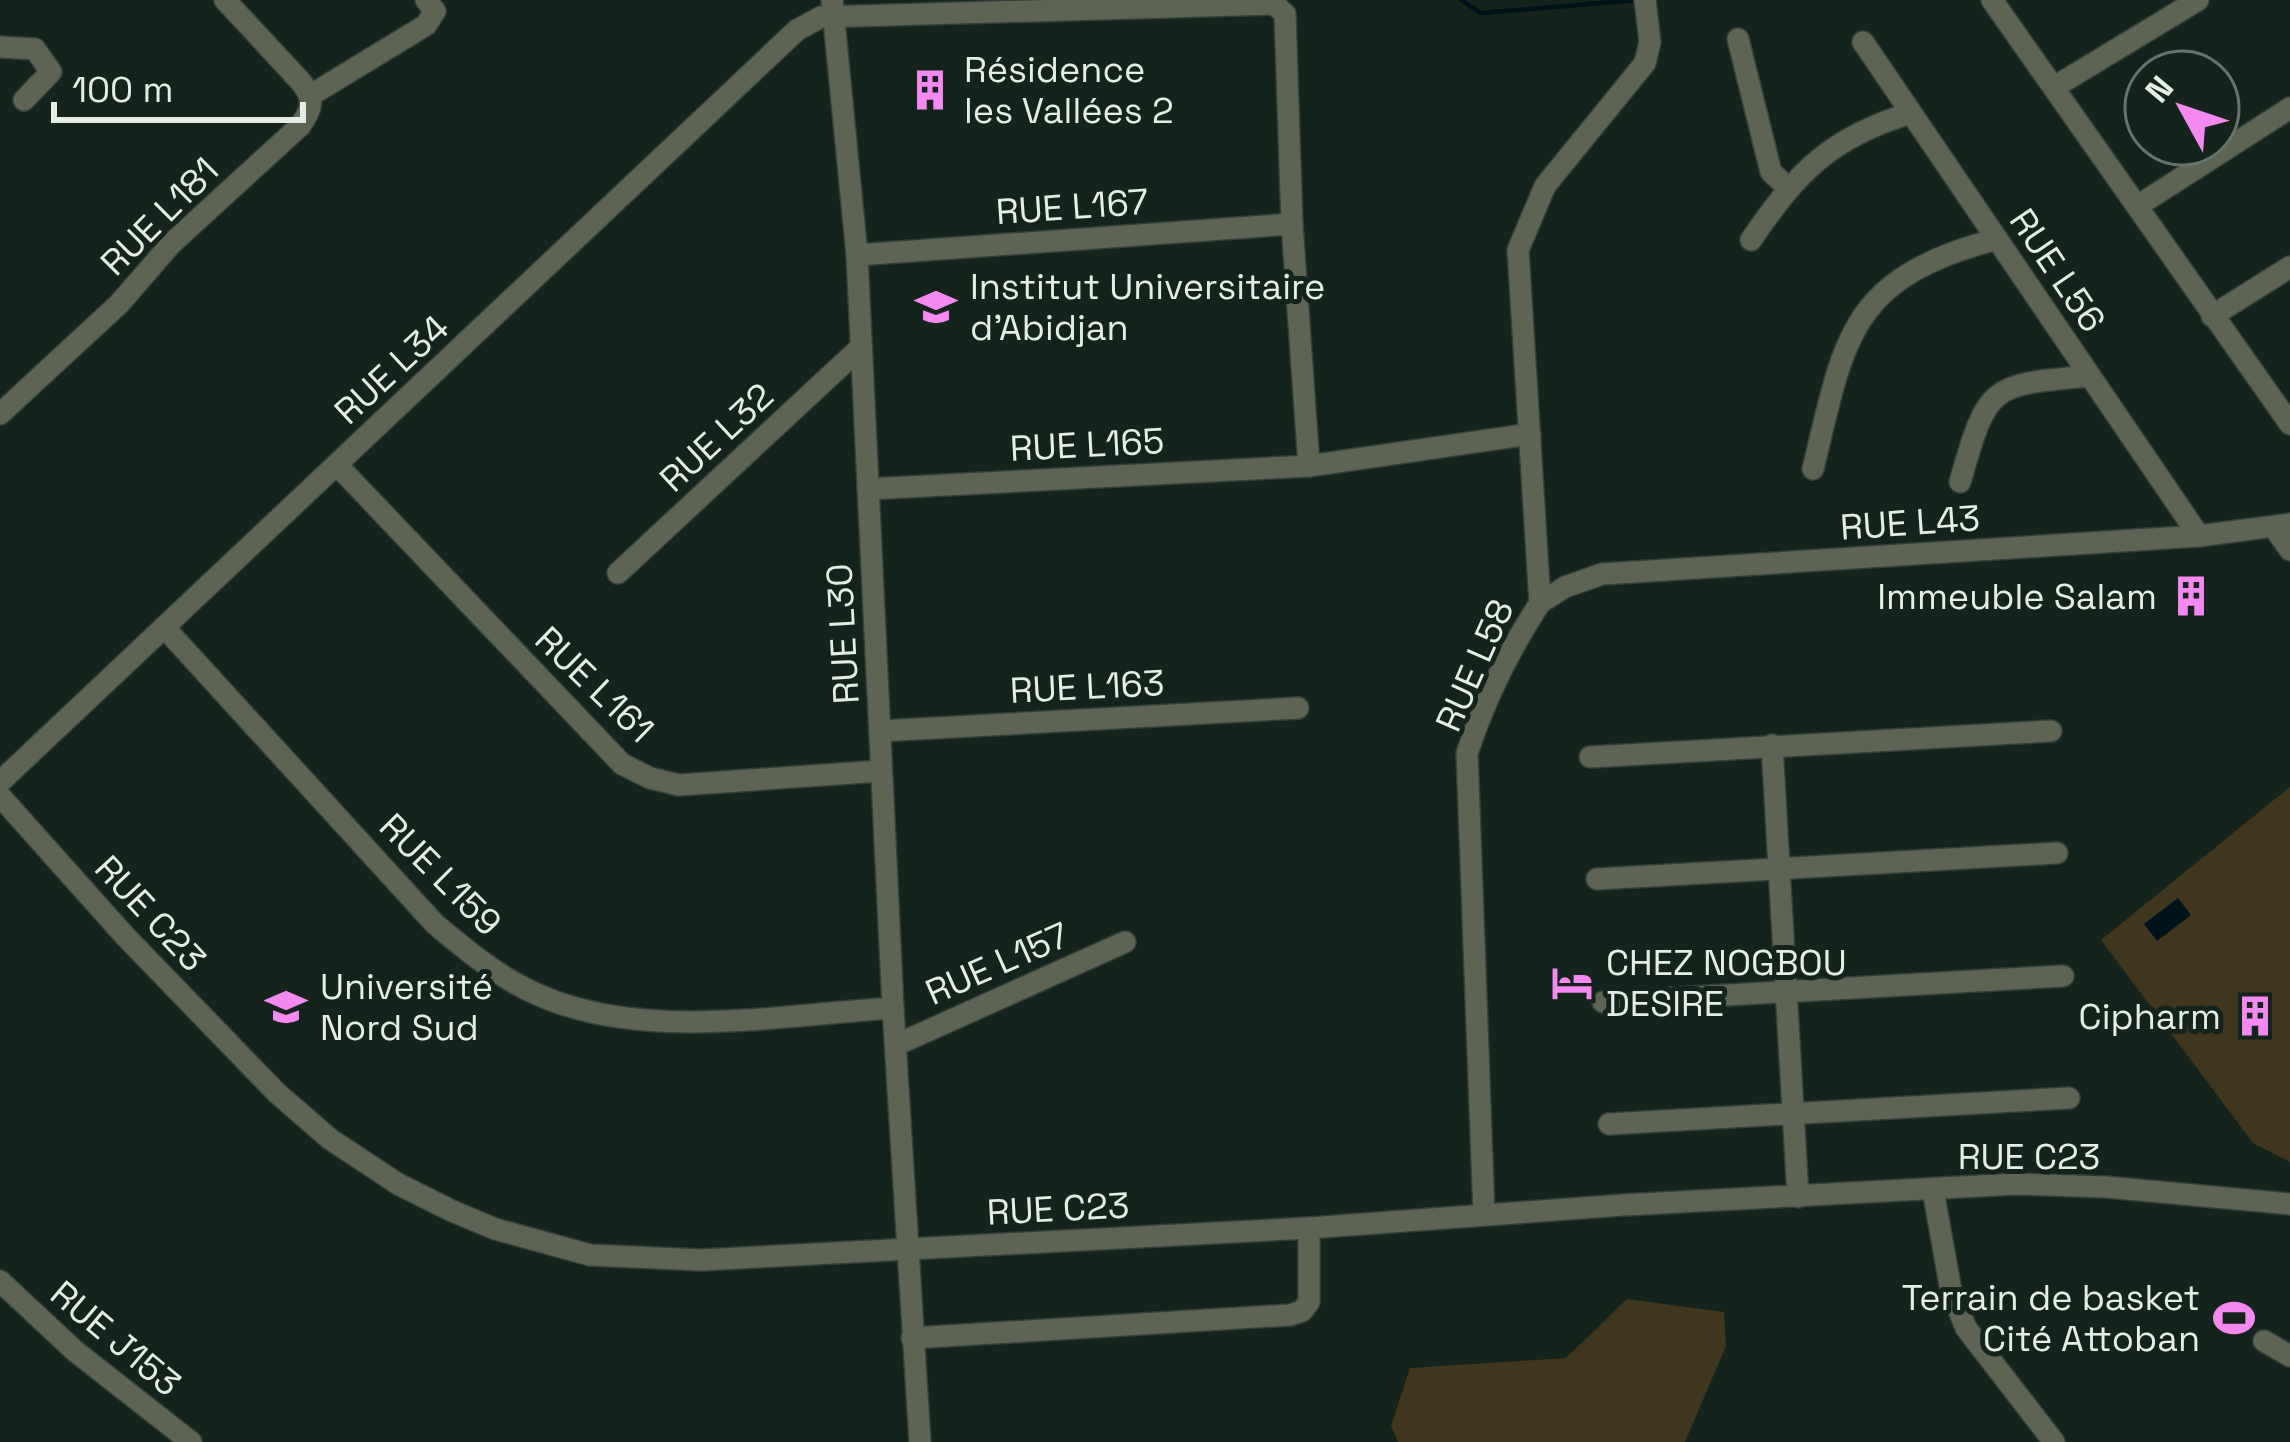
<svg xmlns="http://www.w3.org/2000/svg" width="2290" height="1442" viewBox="0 0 2290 1442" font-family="'Space Grotesk',sans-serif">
<rect width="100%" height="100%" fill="#14231b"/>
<!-- green -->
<g fill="#3f361d">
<path d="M 2290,787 L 2290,1162 L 2253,1143 L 2101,940 Z"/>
<path d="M 1627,1299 L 1724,1312 L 1726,1346 L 1685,1442 L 1398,1442 L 1391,1426 L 1410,1368 L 1566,1358 Z"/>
</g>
<!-- water -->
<path fill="#00121a" d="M 2178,898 L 2191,915 L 2157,941 L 2144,924 Z"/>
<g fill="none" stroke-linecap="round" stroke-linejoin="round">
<!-- stream -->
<path stroke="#00121a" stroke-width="4.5" d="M 1461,0 L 1481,13 L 1637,0"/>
<!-- minor casing -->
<g stroke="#313f38" stroke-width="24">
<g id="minor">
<path d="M 832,0 L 857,255 L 893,1008 L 920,1442"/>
<path d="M 1992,0 L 2290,424"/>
<path d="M 1738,39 L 1771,172 L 1787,187"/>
<path d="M 1863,42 L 2199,536"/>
<path d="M 0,47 L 35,49 L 51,72 L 24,100"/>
<path d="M 2056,86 L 2198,0"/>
<path d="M 311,95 L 426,25 L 435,11 L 426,0"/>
<path d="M 2139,205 L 2290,108"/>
<path d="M 1751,240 C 1797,172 1831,137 1911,113"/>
<path d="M 857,255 L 1292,224"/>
<path d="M 2212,316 L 2290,267"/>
<path d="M 0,414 L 119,304 L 171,244 L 300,126 C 312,109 315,101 302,83 L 225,0"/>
<path d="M 337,465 L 622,764 L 650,778 L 679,785 L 881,771"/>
<path d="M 1813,469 C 1845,335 1850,278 1997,239"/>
<path d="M 1960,482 C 1988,384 1989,385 2090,376"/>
<path d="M 868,489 L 1309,466 L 1530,434"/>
<path d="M 2275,529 L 2290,550"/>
<path d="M 618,573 L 860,348"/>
<path d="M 1540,603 L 1565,587 L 1602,574 L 2199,536 L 2290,524"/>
<path d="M 164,627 L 435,924 C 464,948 492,972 526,989 C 633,1044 777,1015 893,1008"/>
<path d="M 880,731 L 1298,708"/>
<path d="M 1772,745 L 1798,1197"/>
<path d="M 1590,757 L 2051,731"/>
<path d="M 0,782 L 797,30 L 821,17 L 1274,4 L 1285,14 L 1292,224 L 1309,466"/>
<path d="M 0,796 L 125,936 L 277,1093 L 330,1139 L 398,1184 L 450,1210 L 495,1229 L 590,1255 L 701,1260 L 1309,1228 L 1623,1205 L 2017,1184 L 2106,1187 L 2290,1204"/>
<path d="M 1597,879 L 2057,853"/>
<path d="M 1603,1002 L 2063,976"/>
<path d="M 896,1045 L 1125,942"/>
<path d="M 1609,1124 L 2069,1098"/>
<path d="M 1933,1190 L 1951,1291 L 1966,1328 L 2054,1442"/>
<path d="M 1484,1215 L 1467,753 C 1485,699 1509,650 1540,603 L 1518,250 L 1545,186 L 1645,63 L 1650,42 L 1645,0"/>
<path d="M 0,1281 L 75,1351 L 191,1442"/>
<path d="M 912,1338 L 1290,1315 L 1302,1311 L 1309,1302 L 1309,1228"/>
<path d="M 2264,1341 L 2290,1356"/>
</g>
</g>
<!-- minor -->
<use href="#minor" stroke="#5e6454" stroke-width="21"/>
</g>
<!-- icons -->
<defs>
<g id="building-bare" transform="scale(3.24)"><path d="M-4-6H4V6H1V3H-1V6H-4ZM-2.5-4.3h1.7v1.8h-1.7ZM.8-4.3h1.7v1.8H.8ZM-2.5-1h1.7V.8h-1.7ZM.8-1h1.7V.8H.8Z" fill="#f489ef" stroke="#14231b" stroke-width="2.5" paint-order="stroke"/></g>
<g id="university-bare" transform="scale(3.24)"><path d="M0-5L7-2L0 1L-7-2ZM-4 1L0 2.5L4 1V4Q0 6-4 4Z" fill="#f489ef" stroke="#14231b" stroke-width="2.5" paint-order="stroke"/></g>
<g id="hotel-bare" transform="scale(3.24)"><path d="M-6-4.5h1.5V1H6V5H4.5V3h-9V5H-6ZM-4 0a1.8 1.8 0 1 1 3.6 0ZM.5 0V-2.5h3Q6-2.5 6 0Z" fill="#f489ef" stroke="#14231b" stroke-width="2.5" paint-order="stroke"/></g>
<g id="stadium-bare" transform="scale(3.24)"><path d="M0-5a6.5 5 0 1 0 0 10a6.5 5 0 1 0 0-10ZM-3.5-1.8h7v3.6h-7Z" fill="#f489ef" stroke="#14231b" stroke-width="2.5" paint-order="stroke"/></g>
</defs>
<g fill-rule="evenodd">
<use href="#building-bare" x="930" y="90"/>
<use href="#university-bare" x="936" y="307"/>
<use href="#building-bare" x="2191" y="596"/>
<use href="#hotel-bare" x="1572" y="983"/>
<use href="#university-bare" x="286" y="1007"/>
<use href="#building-bare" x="2255" y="1016"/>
<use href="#stadium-bare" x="2234" y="1318"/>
</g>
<g text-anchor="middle" stroke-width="10" stroke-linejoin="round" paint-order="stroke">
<!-- poi labels -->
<g font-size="36" fill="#e4eee7" stroke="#14231b" text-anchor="start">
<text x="964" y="82">Résidence<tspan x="964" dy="41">les Vallées 2</tspan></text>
<text x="970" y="299">Institut Universitaire<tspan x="970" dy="41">d'Abidjan</tspan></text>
<text x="2157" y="609" text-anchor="end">Immeuble Salam</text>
<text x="1606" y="975">CHEZ NOGBOU<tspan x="1606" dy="41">DESIRE</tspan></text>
<text x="320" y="999">Université<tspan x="320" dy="41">Nord Sud</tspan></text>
<text x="2221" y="1029" text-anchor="end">Cipharm</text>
<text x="2200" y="1310" text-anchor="end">Terrain de basket<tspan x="2200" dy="41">Cité Attoban</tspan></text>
</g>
<!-- street labels -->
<g font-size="36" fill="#e4eee7" stroke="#14231b">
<text transform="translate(1072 206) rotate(-4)" y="13">RUE L167</text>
<text transform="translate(159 216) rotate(-45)" y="13">RUE L181</text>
<text transform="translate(2058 270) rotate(56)" y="13">RUE L56</text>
<text transform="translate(391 369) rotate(-43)" y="13">RUE L34</text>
<text transform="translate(716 437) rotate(-43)" y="13">RUE L32</text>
<text transform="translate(1087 444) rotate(-3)" y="13">RUE L165</text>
<text transform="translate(1910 522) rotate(-4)" y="13">RUE L43</text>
<text transform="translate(842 634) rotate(-93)" y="13">RUE L30</text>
<text transform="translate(1474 665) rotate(-66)" y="13">RUE L58</text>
<text transform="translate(595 684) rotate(44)" y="13">RUE L161</text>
<text transform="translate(1087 686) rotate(-3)" y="13">RUE L163</text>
<text transform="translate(441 874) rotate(45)" y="13">RUE L159</text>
<text transform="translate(151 913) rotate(47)" y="13">RUE C23</text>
<text transform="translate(997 963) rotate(-24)" y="13">RUE L157</text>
<text x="2029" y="1169">RUE C23</text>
<text transform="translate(1058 1208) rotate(-3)" y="13">RUE C23</text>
<text transform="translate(116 1338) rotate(40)" y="13">RUE J153</text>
</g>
</g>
<!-- north arrow -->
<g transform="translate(2182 108) rotate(310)"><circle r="57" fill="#14231b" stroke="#67746d" stroke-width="3"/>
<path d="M0-9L21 45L0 30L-21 45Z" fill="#f489ef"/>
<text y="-18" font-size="33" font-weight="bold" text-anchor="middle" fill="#e4eee7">N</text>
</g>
<!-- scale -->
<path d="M54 102v18h249v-18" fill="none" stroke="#e4eee7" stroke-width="6"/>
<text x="72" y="102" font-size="36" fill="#e4eee7" stroke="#14231b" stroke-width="9" paint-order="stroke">100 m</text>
</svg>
